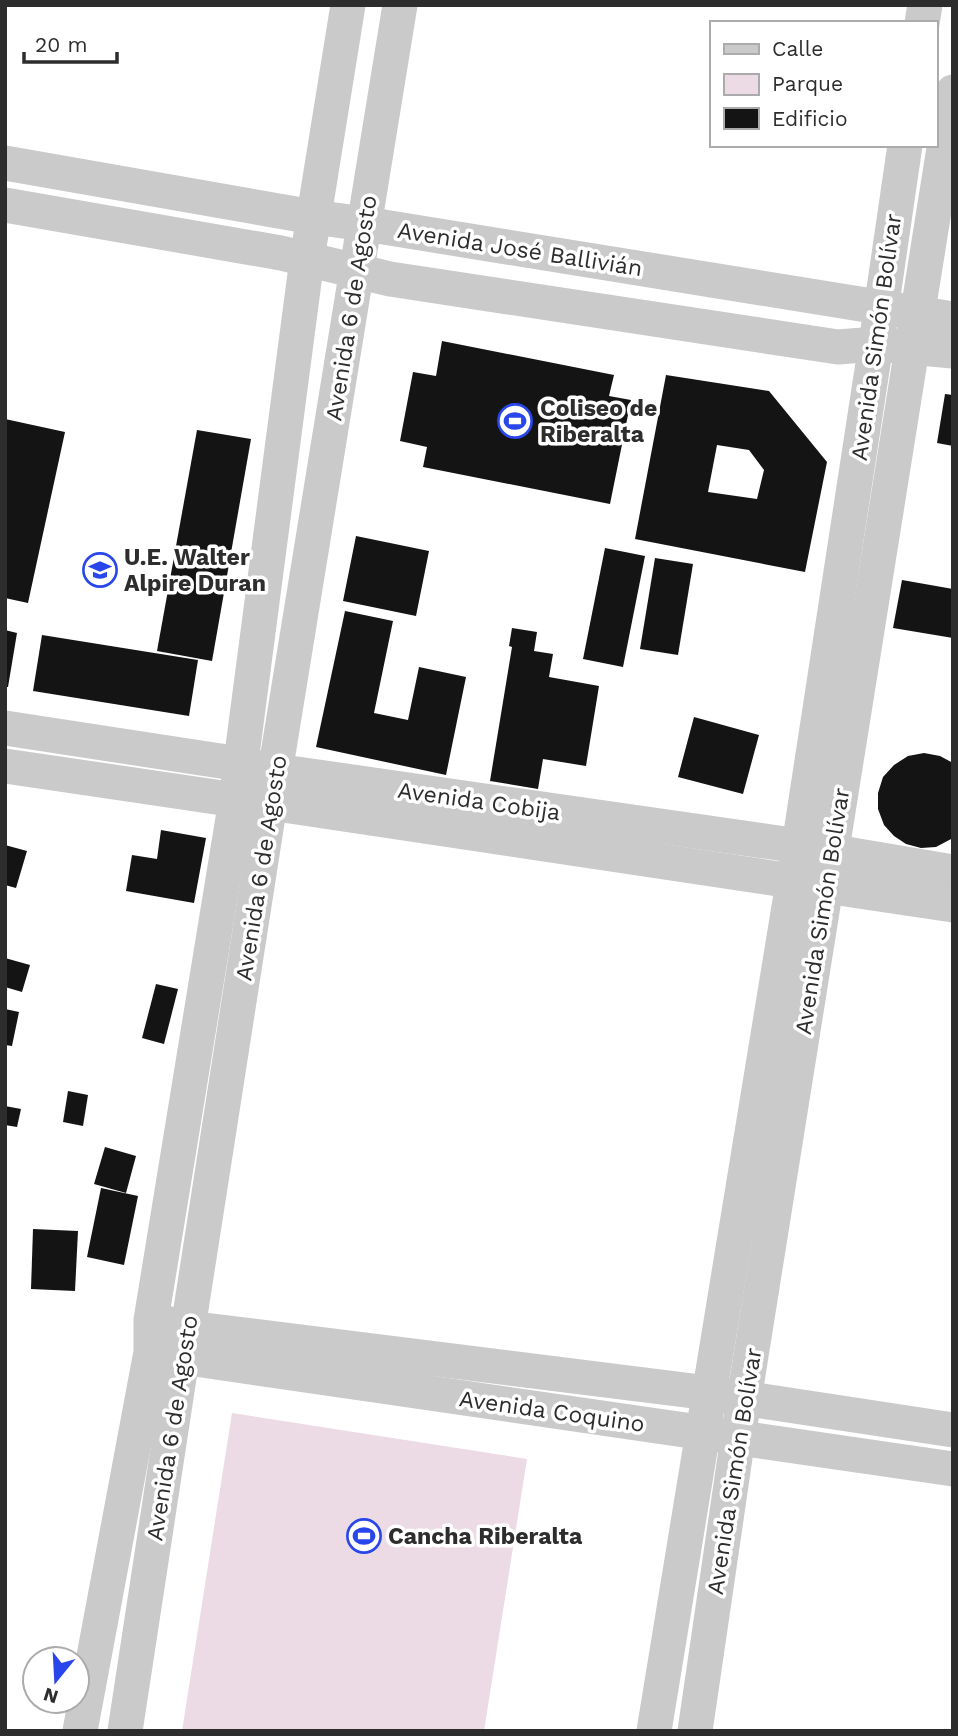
<svg xmlns="http://www.w3.org/2000/svg" width="958" height="1736" viewBox="0 0 958 1736" font-family="'Work Sans',sans-serif">
<rect width="100%" height="100%" fill="#fff"/>
<!-- green -->
<path fill="#ecdae5" d="M 232,1413 L 527,1459 L 484,1731 L 182,1731 Z"/>
<!-- building -->
<g fill="#141414" fill-rule="evenodd">
<path d="M 442,341 L 614,375 L 609,396 L 631,400 L 610,504 L 423,467 L 427,447 L 400,441 L 413,372 L 436,376 Z"/>
<path d="M 666,375 L 769,391 L 827,462 L 805,572 L 635,539 ZM 717,445 L 749,450 L 764,470 L 757,499 L 708,492 Z"/>
<path d="M 945,394 L 953,395 L 953,446 L 937,443 Z"/>
<path d="M 5,419 L 65,432 L 28,603 L 5,598 Z"/>
<path d="M 197,430 L 251,439 L 212,661 L 157,651 Z"/>
<path d="M 356,536 L 429,551 L 416,616 L 343,601 Z"/>
<path d="M 605,548 L 645,556 L 623,667 L 583,659 Z"/>
<path d="M 655,558 L 693,564 L 678,655 L 640,649 Z"/>
<path d="M 902,580 L 953,589 L 953,638 L 893,628 Z"/>
<path d="M 345,611 L 393,621 L 374,713 L 408,720 L 419,667 L 466,677 L 446,775 L 316,747 Z"/>
<path d="M 512,628 L 537,632 L 534,651 L 553,654 L 549,677 L 599,686 L 586,766 L 543,759 L 538,789 L 490,781 L 512,647 L 509,646 Z"/>
<path d="M 5,630 L 17,633 L 8,687 L 5,687 Z"/>
<path d="M 42,635 L 198,660 L 189,716 L 33,691 Z"/>
<path d="M 694,717 L 759,735 L 743,794 L 678,777 Z"/>
<path d="M 924,753 L 940,756 L 953,763 L 953,838 L 936,847 L 921,848 L 906,844 L 894,836 L 884,825 L 878,809 L 878,793 L 883,777 L 894,765 L 908,756 Z"/>
<path d="M 161,830 L 206,838 L 194,903 L 126,891 L 132,855 L 157,859 Z"/>
<path d="M 5,845 L 27,851 L 16,888 L 5,885 Z"/>
<path d="M 5,958 L 30,965 L 22,992 L 5,987 Z"/>
<path d="M 156,984 L 178,989 L 164,1044 L 142,1038 Z"/>
<path d="M 5,1009 L 19,1012 L 12,1046 L 5,1045 Z"/>
<path d="M 68,1091 L 88,1095 L 83,1126 L 63,1122 Z"/>
<path d="M 5,1106 L 21,1109 L 17,1127 L 5,1125 Z"/>
<path d="M 105,1147 L 136,1156 L 126,1193 L 94,1184 Z"/>
<path d="M 101,1188 L 138,1196 L 124,1265 L 87,1257 Z"/>
<path d="M 33,1229 L 78,1231 L 75,1291 L 31,1289 Z"/>
</g>
<g fill="none" stroke-linecap="round" stroke-linejoin="round">
<!-- minor -->
<g stroke="#cacaca" stroke-width="35">
<path d="M 922,23 L 925,5"/>
<path d="M 5,163 L 313,217 L 365,224 L 953,319"/>
<path d="M 5,205 L 281,253 L 390,279 L 838,347 L 876,344 L 953,351"/>
<path d="M 5,728 L 240,764 L 276,771 L 799,846 L 953,872"/>
<path d="M 5,766 L 236,800 L 270,803 L 953,905"/>
<path d="M 166,1323 L 188,1328 L 709,1393 L 953,1430"/>
<path d="M 161,1354 L 953,1469"/>
<path d="M 80,1731 L 151,1352 L 151,1320 L 236,800 L 307,259 L 348,5"/>
<path d="M 125,1731 L 182,1358 L 188,1328 L 270,803 L 400,5"/>
<path d="M 654,1731 L 799,846 L 876,344 L 905,145"/>
<path d="M 695,1731 L 738,1437 L 953,92"/>
</g>
</g>
<!-- icons -->
<defs>
<g id="stadium-ring" transform="scale(1.75)"><circle r="9.5" fill="#fff" stroke="#2946eb" stroke-width="1.5"/><path d="M0-5a6.5 5 0 1 0 0 10a6.5 5 0 1 0 0-10ZM-3.5-1.8h7v3.6h-7Z" fill="#2946eb"/></g>
<g id="school-ring" transform="scale(1.75)"><circle r="9.5" fill="#fff" stroke="#2946eb" stroke-width="1.5"/><path d="M0-5L7-2L0 1L-7-2ZM-4 1L0 2.5L4 1V4Q0 6-4 4Z" fill="#2946eb"/></g>
</defs>
<g fill-rule="evenodd">
<use href="#stadium-ring" x="515" y="421"/>
<use href="#school-ring" x="100" y="570"/>
<use href="#stadium-ring" x="364" y="1536"/>
</g>
<g text-anchor="middle" stroke-width="7" stroke-linejoin="round" paint-order="stroke">
<!-- street labels -->
<g font-size="23" fill="#2d2d2d" stroke="#fff">
<text transform="translate(520 249) rotate(9)" y="8">Avenida José Ballivián</text>
<text transform="translate(351 308) rotate(-81)" y="8">Avenida 6 de Agosto</text>
<text transform="translate(876 337) rotate(-82)" y="8">Avenida Simón Bolívar</text>
<text transform="translate(479 801) rotate(8)" y="8">Avenida Cobija</text>
<text transform="translate(261 868) rotate(-81)" y="8">Avenida 6 de Agosto</text>
<text transform="translate(822 911) rotate(-81)" y="8">Avenida Simón Bolívar</text>
<text transform="translate(552 1411) rotate(8)" y="8">Avenida Coquino</text>
<text transform="translate(172 1428) rotate(-81)" y="8">Avenida 6 de Agosto</text>
<text transform="translate(734 1471) rotate(-81)" y="8">Avenida Simón Bolívar</text>
</g>
<!-- poi labels -->
<g font-size="23" font-weight="bold" fill="#2d2d2d" stroke="#fff" text-anchor="start">
<text x="540" y="416">Coliseo de<tspan x="540" dy="26">Riberalta</tspan></text>
<text x="124" y="565">U.E. Walter<tspan x="124" dy="26">Alpire Duran</tspan></text>
<text x="388" y="1544">Cancha Riberalta</text>
</g>
</g>
<!-- border -->
<rect width="958" height="1736" fill="none" stroke="#2d2d2d" stroke-width="14"/>
<!-- legend -->
<rect x="710" y="21" width="228" height="126" fill="#ffffff" stroke="#ababab" stroke-width="2"/>
<rect x="724" y="44" width="35" height="10" fill="#cacaca" stroke="#ababab" stroke-width="2"/>
<text x="772" y="56" font-size="21" fill="#2d2d2d">Calle</text>
<rect x="724" y="74" width="35" height="21" fill="#ecdae5" stroke="#ababab" stroke-width="2"/>
<text x="772" y="91" font-size="21" fill="#2d2d2d">Parque</text>
<rect x="724" y="108" width="35" height="21" fill="#141414" stroke="#ababab" stroke-width="2"/>
<text x="772" y="126" font-size="21" fill="#2d2d2d">Edificio</text>
<!-- north arrow -->
<g transform="translate(56 1680) rotate(198)"><circle r="33" fill="#ffffff" stroke="#ababab" stroke-width="2"/>
<path d="M0-5L12 26L0 18L-12 26Z" fill="#2946eb"/>
<text y="-10" font-size="19" font-weight="bold" text-anchor="middle" fill="#2d2d2d">N</text>
</g>
<!-- scale -->
<path d="M24 52v10h93v-10" fill="none" stroke="#2d2d2d" stroke-width="3.5"/>
<text x="35" y="52" font-size="21" fill="#2d2d2d" stroke="#ffffff" stroke-width="5" paint-order="stroke">20 m</text>
</svg>
